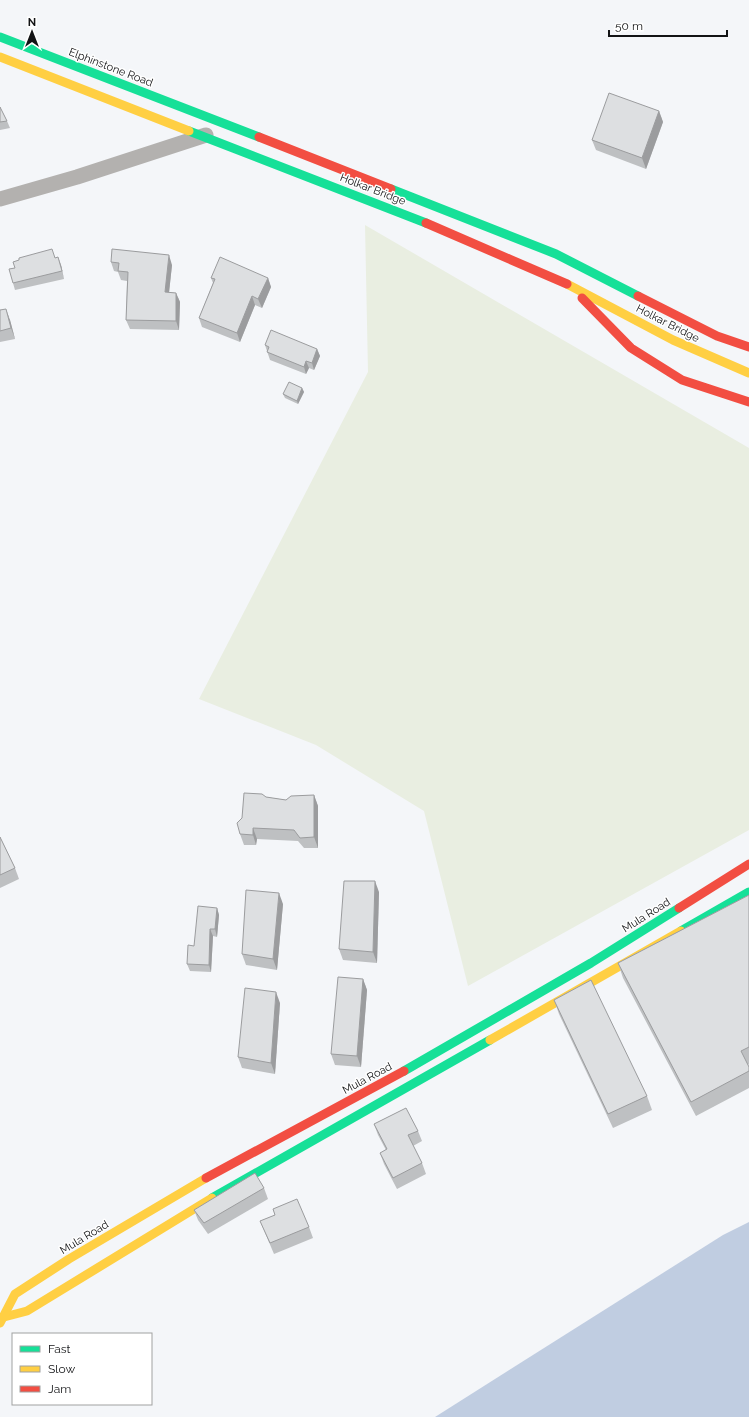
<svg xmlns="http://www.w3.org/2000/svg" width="749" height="1417" viewBox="0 0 749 1417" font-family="Raleway,sans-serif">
<rect width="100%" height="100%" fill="#f4f6f9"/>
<!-- green -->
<path fill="#e9eee1" d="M 365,225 L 749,448 L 749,830 L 468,986 L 424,811 L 316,745 L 199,699 L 368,372 Z"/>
<!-- water -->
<path fill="#c0cde1" d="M 749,1222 L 749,1417 L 435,1417 L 723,1235 Z"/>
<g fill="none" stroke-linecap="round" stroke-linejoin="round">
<!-- street -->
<path stroke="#b3b1af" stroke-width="15" d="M 0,199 L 77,177 L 206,135"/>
<!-- fast -->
<g stroke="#16e098" stroke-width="9">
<path d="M 0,37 L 259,137"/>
<path d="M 189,131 L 426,223"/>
<path d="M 391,189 L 556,254 L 638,296"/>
<path d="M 681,931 L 749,892"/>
<path d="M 404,1071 L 591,963 L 679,908"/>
<path d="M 212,1198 L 490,1040"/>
</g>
<!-- slow -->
<g stroke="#ffcf43" stroke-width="9">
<path d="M 0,57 L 189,131"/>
<path d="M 567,284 L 673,340 L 749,373"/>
<path d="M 490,1040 L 681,931"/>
<path d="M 4,1317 L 27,1311 L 212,1198"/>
<path d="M 0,1323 L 15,1294 L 69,1259 L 206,1178"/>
</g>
<!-- jam -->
<g stroke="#f24e42" stroke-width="9">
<path d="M 259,137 L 391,189"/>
<path d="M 426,223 L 567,284"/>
<path d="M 638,296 L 717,336 L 749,347"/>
<path d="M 582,298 L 631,348 L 682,380 L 749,402"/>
<path d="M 679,908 L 749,864"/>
<path d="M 206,1178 L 404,1071"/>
</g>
</g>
<!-- wall -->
<g fill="#bec0c2">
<path d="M 0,107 L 7,121 L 10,128 L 0,130 Z"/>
<path d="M 659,111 L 663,122 L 646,169 L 596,150 L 592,140 Z"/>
<path d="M 55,258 L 61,265 L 64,279 L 15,290 L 13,283 Z"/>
<path d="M 111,262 L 172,265 L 169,292 L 176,293 L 180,302 L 179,330 L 130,329 L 126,320 L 127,281 L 121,280 L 118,272 L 114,271 Z"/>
<path d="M 211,278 L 268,278 L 271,287 L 262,308 L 255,305 L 240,342 L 202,327 L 199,318 L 213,283 Z"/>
<path d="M 0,310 L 10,320 L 15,339 L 0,342 Z"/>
<path d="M 265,345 L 317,349 L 320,356 L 314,370 L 309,368 L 306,374 L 270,360 Z"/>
<path d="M 302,388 L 304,392 L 298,404 L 285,398 L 283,394 Z"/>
<path d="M 314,795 L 318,806 L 318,848 L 304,848 L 298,841 L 257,839 L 256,845 L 244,845 L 240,834 L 266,797 L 286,800 Z"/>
<path d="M 0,837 L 15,868 L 19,879 L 0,888 Z"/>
<path d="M 379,892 L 377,963 L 343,960 L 339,949 Z"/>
<path d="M 749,895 L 749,1064 L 748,1065 L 749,1067 L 749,1088 L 696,1116 L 623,978 L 618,963 Z"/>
<path d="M 283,904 L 277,970 L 246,965 L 242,954 Z"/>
<path d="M 217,908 L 219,915 L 217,937 L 213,936 L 211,972 L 190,971 L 187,964 Z"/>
<path d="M 363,979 L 367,990 L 361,1067 L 335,1065 L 331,1054 Z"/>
<path d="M 554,1000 L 647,1096 L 652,1110 L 613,1128 L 559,1014 Z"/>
<path d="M 280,1003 L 275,1074 L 242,1068 L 238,1057 Z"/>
<path d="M 374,1124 L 418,1131 L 422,1141 L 413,1146 L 422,1163 L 426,1174 L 397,1189 L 384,1164 L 380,1153 L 386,1150 L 378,1135 Z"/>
<path d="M 264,1188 L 268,1199 L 208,1234 L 198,1220 L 194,1210 Z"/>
<path d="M 273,1209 L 309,1227 L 313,1238 L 274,1254 L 260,1221 L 275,1215 Z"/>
</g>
<!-- shaded-wall -->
<g fill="#9b9c9e">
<path d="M 659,111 L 663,122 L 646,169 L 642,158 Z"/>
<path d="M 169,255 L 172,265 L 168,302 L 165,292 Z"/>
<path d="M 58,257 L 61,265 L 64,279 L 62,271 Z"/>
<path d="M 268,278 L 271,287 L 262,308 L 258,299 Z"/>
<path d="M 176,293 L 180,302 L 179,330 L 176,321 Z"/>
<path d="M 252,296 L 255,305 L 240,342 L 237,333 Z"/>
<path d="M 6,309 L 10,320 L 15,339 L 11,328 Z"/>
<path d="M 317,349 L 320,356 L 314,370 L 312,363 Z"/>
<path d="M 306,361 L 309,368 L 306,374 L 304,367 Z"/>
<path d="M 302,388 L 304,392 L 298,404 L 297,401 Z"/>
<path d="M 314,795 L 318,806 L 318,848 L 314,837 Z"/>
<path d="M 253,828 L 257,839 L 256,845 L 253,835 Z"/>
<path d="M 375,881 L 379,892 L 377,963 L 373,952 Z"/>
<path d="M 279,893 L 283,904 L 277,970 L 273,959 Z"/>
<path d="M 217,908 L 219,915 L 217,937 L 215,929 Z"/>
<path d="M 210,929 L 213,936 L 211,972 L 209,965 Z"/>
<path d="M 363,979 L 367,990 L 361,1067 L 357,1056 Z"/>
<path d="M 276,992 L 280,1003 L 275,1074 L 271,1063 Z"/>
</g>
<!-- building -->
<g fill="#dddfe1" stroke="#9b9c9e">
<path d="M 609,93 L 659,111 L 642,158 L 592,140 Z"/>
<path d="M 0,107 L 7,121 L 0,122 Z"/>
<path d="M 52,249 L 55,258 L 58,257 L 62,271 L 13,283 L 9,269 L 15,268 L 13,262 L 19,260 L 19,258 Z"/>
<path d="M 112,249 L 169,255 L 165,292 L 176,293 L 176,321 L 126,320 L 128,272 L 118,271 L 119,263 L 111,262 Z"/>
<path d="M 220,257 L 268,278 L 258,299 L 252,296 L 237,333 L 199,318 L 215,279 L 211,278 Z"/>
<path d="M 6,309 L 11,328 L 0,331 L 0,310 Z"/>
<path d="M 271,330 L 317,349 L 312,363 L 306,361 L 304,367 L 267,352 L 269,347 L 265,345 Z"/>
<path d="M 289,382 L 302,388 L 297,401 L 283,394 Z"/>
<path d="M 244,793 L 262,794 L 266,797 L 286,800 L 291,796 L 314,795 L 314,837 L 300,838 L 294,830 L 253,828 L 253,835 L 240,834 L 237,823 L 242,818 Z"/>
<path d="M 0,837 L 15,868 L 0,875 Z"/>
<path d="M 344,881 L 375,881 L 373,952 L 339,949 Z"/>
<path d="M 246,890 L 279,893 L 273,959 L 242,954 Z"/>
<path d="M 749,895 L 749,1047 L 741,1051 L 749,1067 L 749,1071 L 691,1102 L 618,963 Z"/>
<path d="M 198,906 L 217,908 L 215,929 L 210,929 L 209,965 L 187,964 L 188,945 L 194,946 Z"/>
<path d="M 338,977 L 363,979 L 357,1056 L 331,1054 Z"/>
<path d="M 591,980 L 647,1096 L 608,1114 L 554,1000 Z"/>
<path d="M 245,988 L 276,992 L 271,1063 L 238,1057 Z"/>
<path d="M 406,1108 L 418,1131 L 408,1135 L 422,1163 L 393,1178 L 380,1153 L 387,1149 L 374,1124 Z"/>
<path d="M 255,1173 L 264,1188 L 204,1223 L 194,1210 Z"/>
<path d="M 297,1199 L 309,1227 L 270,1243 L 260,1221 L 275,1215 L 273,1209 Z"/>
</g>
<g text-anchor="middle" stroke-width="3" stroke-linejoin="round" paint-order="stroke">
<!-- street labels -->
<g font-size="11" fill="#121315" stroke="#fff">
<text transform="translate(111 67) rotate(21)" y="4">Elphinstone Road</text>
<text transform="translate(373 189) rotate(21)" y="4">Holkar Bridge</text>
<text transform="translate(668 323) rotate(27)" y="4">Holkar Bridge</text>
<text transform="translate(646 915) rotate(-32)" y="4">Mula Road</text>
<text transform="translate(367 1078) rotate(-28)" y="4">Mula Road</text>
<text transform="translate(84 1237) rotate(-31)" y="4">Mula Road</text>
</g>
</g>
<!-- legend -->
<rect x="12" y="1333" width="140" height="72" fill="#ffffff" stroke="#a0a1a1"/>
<rect x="20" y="1346" width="20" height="6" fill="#16e098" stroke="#a0a1a1"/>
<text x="48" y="1353" font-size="12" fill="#121315">Fast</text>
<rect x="20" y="1366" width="20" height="6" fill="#ffcf43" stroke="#a0a1a1"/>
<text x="48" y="1373" font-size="12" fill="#121315">Slow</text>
<rect x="20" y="1386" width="20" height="6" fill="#f24e42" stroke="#a0a1a1"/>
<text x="48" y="1393" font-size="12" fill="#121315">Jam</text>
<!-- north arrow -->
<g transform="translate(32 32)" stroke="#ffffff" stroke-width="3" paint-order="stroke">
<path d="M0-3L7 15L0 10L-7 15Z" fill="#121315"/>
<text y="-6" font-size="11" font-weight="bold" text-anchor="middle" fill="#121315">N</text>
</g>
<!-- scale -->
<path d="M609 30v6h118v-6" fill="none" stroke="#121315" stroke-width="2"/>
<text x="615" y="30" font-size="12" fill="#121315" stroke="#ffffff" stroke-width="3" paint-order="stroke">50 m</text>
</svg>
